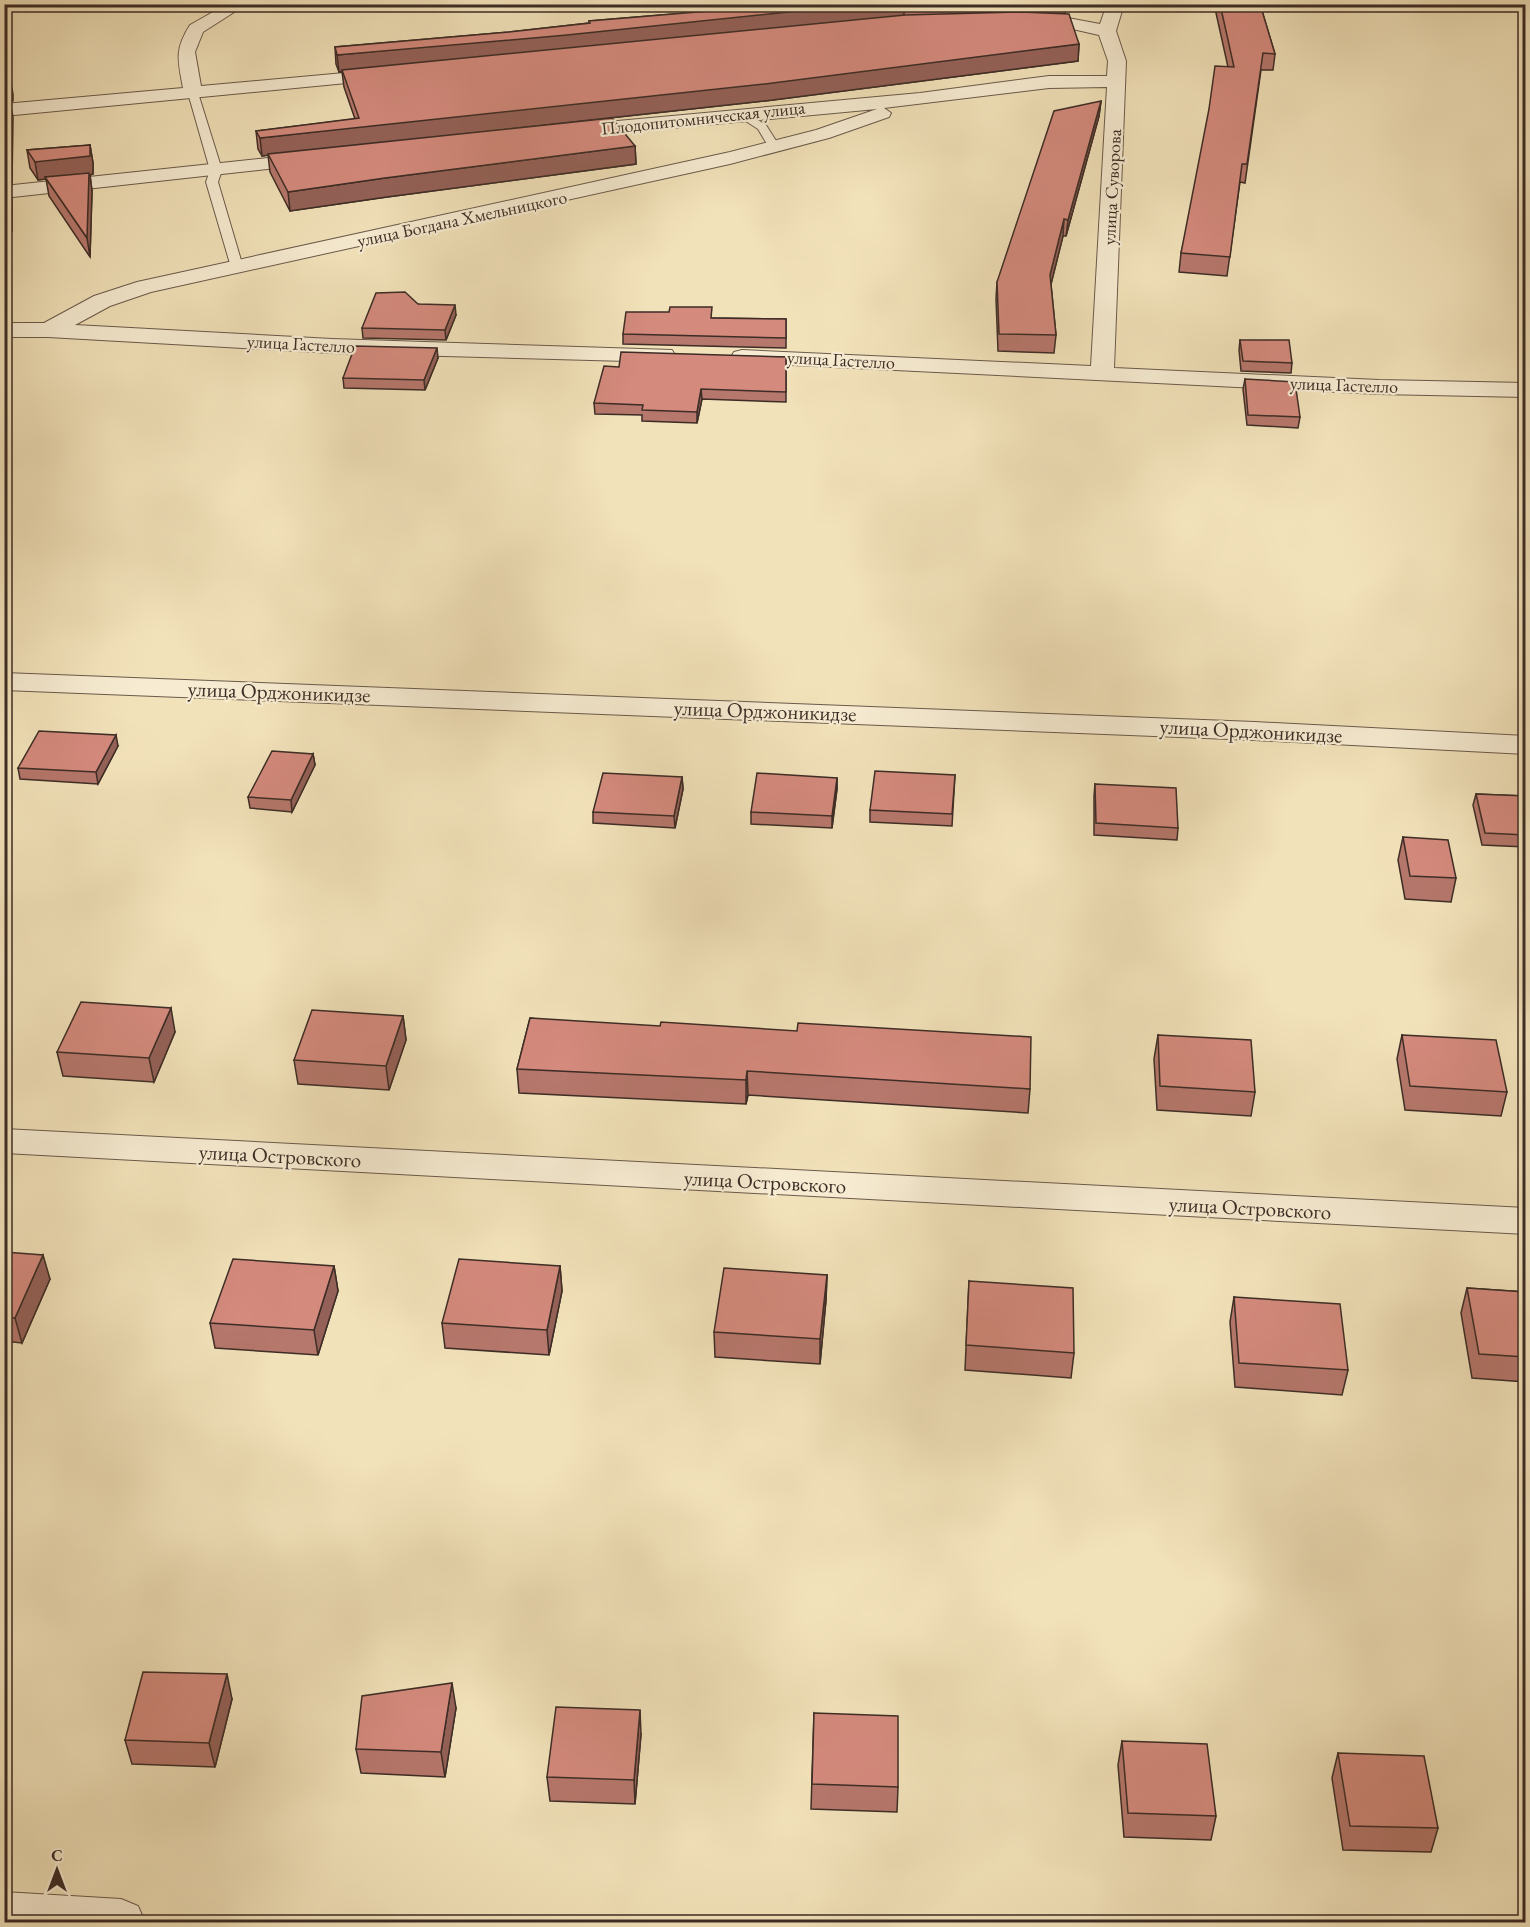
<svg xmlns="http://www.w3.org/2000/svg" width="1530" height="1927" viewBox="0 0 1530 1927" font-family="'EB Garamond',serif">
<rect width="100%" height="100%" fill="#f2e2ba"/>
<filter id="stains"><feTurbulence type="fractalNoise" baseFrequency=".00333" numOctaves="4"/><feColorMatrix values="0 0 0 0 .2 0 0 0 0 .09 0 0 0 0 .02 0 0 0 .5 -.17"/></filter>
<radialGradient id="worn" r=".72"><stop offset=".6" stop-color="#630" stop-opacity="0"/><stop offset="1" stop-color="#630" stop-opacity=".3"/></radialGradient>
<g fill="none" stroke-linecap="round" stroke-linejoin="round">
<!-- lane casing -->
<g stroke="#6a5a4b" stroke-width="2">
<g id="lane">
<path d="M 193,90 L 198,93 L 222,170 L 218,182 L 243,267 L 241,270 L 237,271 L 231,267 L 206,182 L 210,170 L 188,93 Z"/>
<path d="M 742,111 L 766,125 L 780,147 L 778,149 L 770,149 L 758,129 L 738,116 L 736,114 Z"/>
</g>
</g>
<!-- street casing -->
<g stroke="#6a5a4b" stroke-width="2">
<g id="street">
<path d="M 227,4 L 236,5 L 239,9 L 203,32 L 195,52 L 201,86 L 388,69 L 394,70 L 397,74 L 394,78 L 388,79 L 4,116 L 4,104 L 183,88 C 178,61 174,50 190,25 Z"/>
<path d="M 1107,4 L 1124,4 L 1116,31 L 1126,61 L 1114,368 L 1379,380 L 1526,383 L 1526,397 L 1379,394 L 734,362 L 731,357 L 734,352 L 742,350 L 1091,366 L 1107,87 L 1049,88 L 884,108 L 891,113 L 889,117 L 829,138 L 730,164 L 151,292 L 110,306 L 75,325 L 332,339 L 672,350 L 675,355 L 672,360 L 664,362 L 332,353 L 48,337 L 4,337 L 4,323 L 44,323 L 94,296 L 137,282 L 730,152 L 816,130 L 877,109 L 574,137 L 567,135 L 564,131 L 567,127 L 574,125 L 920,93 L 1049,76 L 1107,76 L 1108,61 L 1099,35 L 1068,28 L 1028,27 L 1022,26 L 1019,22 L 1022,18 L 1028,17 L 1068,18 L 1100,24 Z"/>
<path d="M 314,153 L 321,155 L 324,159 L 321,163 L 4,198 L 4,186 Z"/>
<path d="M 4,673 L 1255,722 L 1526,736 L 1526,754 L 1255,740 L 4,690 Z"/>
<path d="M 4,1129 L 1526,1208 L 1526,1234 L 4,1153 Z"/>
<path d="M 4,1892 L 121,1899 L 138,1906 L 145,1922 L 4,1922 Z"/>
</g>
</g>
<!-- lane -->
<use href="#lane" fill="#f7ecd2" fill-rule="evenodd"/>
<!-- street -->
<use href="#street" fill="#f7ecd2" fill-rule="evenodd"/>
</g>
<!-- wall -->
<g fill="#b6776c" stroke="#3d2d26" stroke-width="1.5">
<path d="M 771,4 L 1066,4 L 1065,14 L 1079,44 L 1078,61 L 765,101 L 528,127 L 635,146 L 636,164 L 387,197 L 290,211 L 270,172 L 268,155 L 262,156 L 258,149 L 256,131 L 355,119 L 344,87 L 342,72 L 339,72 L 336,64 L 335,47 L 509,32 L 589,23 L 589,21 L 769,6 L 769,5 Z"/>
<path d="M 1214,4 L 1260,4 L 1275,54 L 1273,70 L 1261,70 L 1245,183 L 1240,182 L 1227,276 L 1179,272 L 1181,253 L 1228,67 Z"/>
<path d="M 1101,101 L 1099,116 L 1066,236 L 1063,236 L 1051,284 L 1056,335 L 1054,353 L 998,351 L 996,299 L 997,282 Z"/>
<path d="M 90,145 L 93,163 L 93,174 L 90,175 L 92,191 L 90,257 L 49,196 L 46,179 L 38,180 L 30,168 L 27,150 Z"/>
<path d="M 418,304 L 456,315 L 446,340 L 363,338 L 362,328 Z"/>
<path d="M 712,318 L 786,319 L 786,348 L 623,344 L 623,334 Z"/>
<path d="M 1240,340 L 1292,363 L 1291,373 L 1241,371 L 1239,350 Z"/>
<path d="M 786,357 L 786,402 L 702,399 L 697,423 L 642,421 L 642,415 L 595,414 L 594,403 L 619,367 Z"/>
<path d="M 438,358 L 425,390 L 344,388 L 343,378 Z"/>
<path d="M 1245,379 L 1300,417 L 1298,428 L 1247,425 L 1243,389 Z"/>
<path d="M 118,746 L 98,784 L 20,779 L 18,768 Z"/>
<path d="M 313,754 L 315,765 L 292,812 L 250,808 L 248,797 Z"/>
<path d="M 955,775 L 952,826 L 870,822 L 870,810 Z"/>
<path d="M 682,777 L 683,789 L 675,828 L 593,823 L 593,812 Z"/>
<path d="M 837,778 L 837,789 L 832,828 L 751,824 L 751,812 Z"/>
<path d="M 1095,784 L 1178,828 L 1177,840 L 1094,835 L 1094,796 Z"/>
<path d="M 1476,794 L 1526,796 L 1526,847 L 1482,845 L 1473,805 Z"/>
<path d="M 1403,837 L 1456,878 L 1451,902 L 1405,899 L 1398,860 Z"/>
<path d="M 403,1016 L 406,1040 L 389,1090 L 298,1084 L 294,1060 Z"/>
<path d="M 530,1018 L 1030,1089 L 1028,1113 L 748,1095 L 746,1104 L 519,1093 L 517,1069 Z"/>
<path d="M 175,1032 L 154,1082 L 63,1076 L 57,1052 Z"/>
<path d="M 1158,1035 L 1255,1092 L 1251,1116 L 1157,1110 L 1154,1059 Z"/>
<path d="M 1402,1035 L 1507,1092 L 1501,1116 L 1405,1110 L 1397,1059 Z"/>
<path d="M 4,1252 L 50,1279 L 22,1343 L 4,1341 Z"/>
<path d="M 334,1266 L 338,1291 L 318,1355 L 215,1348 L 210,1323 Z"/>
<path d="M 560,1266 L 562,1291 L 549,1355 L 445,1348 L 442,1323 Z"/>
<path d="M 827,1275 L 826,1300 L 820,1364 L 715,1357 L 714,1332 Z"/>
<path d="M 969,1281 L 1074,1353 L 1071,1378 L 965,1370 Z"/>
<path d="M 1467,1288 L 1526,1292 L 1526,1382 L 1472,1378 L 1461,1313 Z"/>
<path d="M 1234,1297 L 1348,1370 L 1342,1395 L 1235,1387 L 1230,1322 Z"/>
<path d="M 232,1699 L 215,1767 L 132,1764 L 125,1740 Z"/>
<path d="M 456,1708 L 445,1777 L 361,1773 L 356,1749 Z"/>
<path d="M 814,1713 L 898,1787 L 897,1812 L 811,1809 Z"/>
<path d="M 641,1734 L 635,1804 L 550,1801 L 547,1777 Z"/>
<path d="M 1122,1741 L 1216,1816 L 1211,1840 L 1124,1837 L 1118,1765 Z"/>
<path d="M 1338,1753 L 1438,1828 L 1431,1852 L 1343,1850 L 1332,1778 Z"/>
</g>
<!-- shaded-wall -->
<g fill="#946158" stroke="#3d2d26" stroke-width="1.5">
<path d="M 865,4 L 904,4 L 904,17 L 568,52 L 339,72 L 337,55 Z"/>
<path d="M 1079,44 L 1078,61 L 765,101 L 262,156 L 260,138 Z"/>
<path d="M 10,79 L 13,94 L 13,101 L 4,103 L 4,87 Z"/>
<path d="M 1101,101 L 1099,116 L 1066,236 L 1068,220 Z"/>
<path d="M 10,102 L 13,117 L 12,183 L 9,183 L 12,199 L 12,231 L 4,231 L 4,168 Z"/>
<path d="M 90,145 L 93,163 L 93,174 L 90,175 L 92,191 L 90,257 L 87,238 L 45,177 L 46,179 L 38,180 L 35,162 Z"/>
<path d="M 635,146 L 636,164 L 387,197 L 290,211 L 288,192 L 385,178 Z"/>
<path d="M 1064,219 L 1063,236 L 1049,292 L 1050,275 Z"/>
<path d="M 455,305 L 456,315 L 446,340 L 445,330 Z"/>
<path d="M 437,348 L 438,358 L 425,390 L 424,380 Z"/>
<path d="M 701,389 L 702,399 L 697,423 L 697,412 Z"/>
<path d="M 116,735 L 118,746 L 98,784 L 96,772 Z"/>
<path d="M 313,754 L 315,765 L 292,812 L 291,800 Z"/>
<path d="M 682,777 L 683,789 L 675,828 L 674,816 Z"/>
<path d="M 837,778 L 837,789 L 832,828 L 832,816 Z"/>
<path d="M 171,1008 L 175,1032 L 154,1082 L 149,1058 Z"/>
<path d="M 403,1016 L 406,1040 L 389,1090 L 386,1066 Z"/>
<path d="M 747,1071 L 748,1095 L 746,1104 L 746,1080 Z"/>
<path d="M 43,1255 L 50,1279 L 22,1343 L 15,1318 Z"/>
<path d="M 334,1266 L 338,1291 L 318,1355 L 314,1330 Z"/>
<path d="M 560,1266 L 562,1291 L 549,1355 L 547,1330 Z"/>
<path d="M 827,1275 L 826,1300 L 820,1364 L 820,1339 Z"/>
<path d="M 227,1674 L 232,1699 L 215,1767 L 209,1743 Z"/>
<path d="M 452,1683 L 456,1708 L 445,1777 L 441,1752 Z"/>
<path d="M 640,1710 L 641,1734 L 635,1804 L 634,1780 Z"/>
</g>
<!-- building -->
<g fill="#d48a7d" stroke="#3d2d26" stroke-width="1.5">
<path d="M 865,4 L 567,35 L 337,55 L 335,47 L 509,32 L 590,23 L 589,21 L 770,6 L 769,5 L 771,4 Z"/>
<path d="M 1220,4 L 1260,4 L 1275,54 L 1263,53 L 1247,164 L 1242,164 L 1230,257 L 1181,253 L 1209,109 L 1215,66 L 1234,67 Z"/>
<path d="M 1021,12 L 1069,14 L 1079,44 L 765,84 L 260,138 L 256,131 L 359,118 L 342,70 L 905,15 Z"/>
<path d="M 4,79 L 10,79 L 10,86 L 4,87 Z"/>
<path d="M 1101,101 L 1068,220 L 1064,219 L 1050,275 L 1056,335 L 999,334 L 997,282 L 1054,111 Z"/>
<path d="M 4,102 L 10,102 L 9,167 L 4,168 Z"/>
<path d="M 612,118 L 635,146 L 385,178 L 288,192 L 268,154 Z"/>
<path d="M 90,145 L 90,156 L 35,162 L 27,150 Z"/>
<path d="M 89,173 L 87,238 L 45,177 Z"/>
<path d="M 9,183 L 9,214 L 4,215 L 4,184 Z"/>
<path d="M 405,292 L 418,304 L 455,305 L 445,330 L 362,328 L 376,293 Z"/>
<path d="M 670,307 L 712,307 L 711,318 L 786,319 L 786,338 L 623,334 L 626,312 L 669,312 Z"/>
<path d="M 1240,340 L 1289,340 L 1292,363 L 1243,361 Z"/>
<path d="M 355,346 L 437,348 L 424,380 L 343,378 Z"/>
<path d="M 621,352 L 786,357 L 786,392 L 701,389 L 697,412 L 642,410 L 643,405 L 594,403 L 604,366 L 619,367 Z"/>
<path d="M 1245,379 L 1295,382 L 1300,417 L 1248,415 Z"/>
<path d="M 39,731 L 116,735 L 96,772 L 18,768 Z"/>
<path d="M 272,751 L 313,754 L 291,800 L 248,797 Z"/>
<path d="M 875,771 L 955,775 L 952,814 L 870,810 Z"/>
<path d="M 603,773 L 682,777 L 674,816 L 593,812 Z"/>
<path d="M 757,773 L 837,778 L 832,816 L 751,812 Z"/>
<path d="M 1095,784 L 1176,788 L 1178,828 L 1096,823 Z"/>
<path d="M 1476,794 L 1526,796 L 1526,835 L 1485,833 Z"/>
<path d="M 1403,837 L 1448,840 L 1456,878 L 1410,876 Z"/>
<path d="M 81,1002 L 171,1008 L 149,1058 L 57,1052 Z"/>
<path d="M 312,1010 L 403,1016 L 386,1066 L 294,1060 Z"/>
<path d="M 530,1018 L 660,1026 L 661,1022 L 797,1031 L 798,1023 L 1031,1037 L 1030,1089 L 747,1071 L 746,1080 L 517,1069 Z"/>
<path d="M 1158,1035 L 1251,1040 L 1255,1092 L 1160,1086 Z"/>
<path d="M 1402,1035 L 1496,1040 L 1507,1092 L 1410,1086 Z"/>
<path d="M 4,1252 L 43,1255 L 15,1318 L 4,1317 Z"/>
<path d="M 233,1259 L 334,1266 L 314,1330 L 210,1323 Z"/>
<path d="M 459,1259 L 560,1266 L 547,1330 L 442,1323 Z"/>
<path d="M 724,1268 L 827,1275 L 820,1339 L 714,1332 Z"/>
<path d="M 969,1281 L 1073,1288 L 1074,1353 L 966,1345 Z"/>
<path d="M 1467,1288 L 1526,1292 L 1526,1357 L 1479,1354 Z"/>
<path d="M 1234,1297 L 1340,1304 L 1348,1370 L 1239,1363 Z"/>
<path d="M 143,1672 L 227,1674 L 209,1743 L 125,1740 Z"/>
<path d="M 452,1683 L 441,1752 L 356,1749 L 362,1696 Z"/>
<path d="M 556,1707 L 640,1710 L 634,1780 L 547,1777 Z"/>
<path d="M 814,1713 L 898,1716 L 898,1787 L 812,1784 Z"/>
<path d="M 1122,1741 L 1207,1744 L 1216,1816 L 1128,1813 Z"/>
<path d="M 1338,1753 L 1424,1756 L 1438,1828 L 1350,1826 Z"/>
</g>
<g text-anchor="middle" stroke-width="4.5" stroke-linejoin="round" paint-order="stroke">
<!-- far-street labels -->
<g font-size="18" fill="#3d2d26" stroke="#f7ecd2">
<text transform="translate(703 118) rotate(-6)" y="6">Плодопитомническая улица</text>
<text transform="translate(1112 187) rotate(-87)" y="6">улица Суворова</text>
<text transform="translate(462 219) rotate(-12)" y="6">улица Богдана Хмельницкого</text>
<text transform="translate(301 344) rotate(3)" y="6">улица Гастелло</text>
<text transform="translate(841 360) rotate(3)" y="6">улица Гастелло</text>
<text transform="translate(1344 385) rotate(2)" y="6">улица Гастелло</text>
</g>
<!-- street labels -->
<g font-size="21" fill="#3d2d26" stroke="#f7ecd2">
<text transform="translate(279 692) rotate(2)" y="7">улица Орджоникидзе</text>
<text transform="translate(765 711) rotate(2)" y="7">улица Орджоникидзе</text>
<text transform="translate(1251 731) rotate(3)" y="7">улица Орджоникидзе</text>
<text transform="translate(280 1156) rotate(3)" y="7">улица Островского</text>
<text transform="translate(765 1182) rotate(3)" y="7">улица Островского</text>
<text transform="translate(1250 1208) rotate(3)" y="7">улица Островского</text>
</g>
</g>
<!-- margin -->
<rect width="1530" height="1927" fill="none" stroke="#f2e2ba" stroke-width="24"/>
<rect x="6" y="6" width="1518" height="1915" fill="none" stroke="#3d2d26" stroke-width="3"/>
<rect x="12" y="12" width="1506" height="1903" fill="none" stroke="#3d2d26" stroke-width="1.5"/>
<!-- north arrow -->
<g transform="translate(57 1870)" stroke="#f7ecd2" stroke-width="4.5" paint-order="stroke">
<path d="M0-4.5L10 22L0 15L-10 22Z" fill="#3d2d26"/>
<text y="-9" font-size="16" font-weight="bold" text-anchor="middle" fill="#3d2d26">С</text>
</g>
<rect width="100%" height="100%" filter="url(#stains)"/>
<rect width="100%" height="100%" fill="url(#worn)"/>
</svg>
